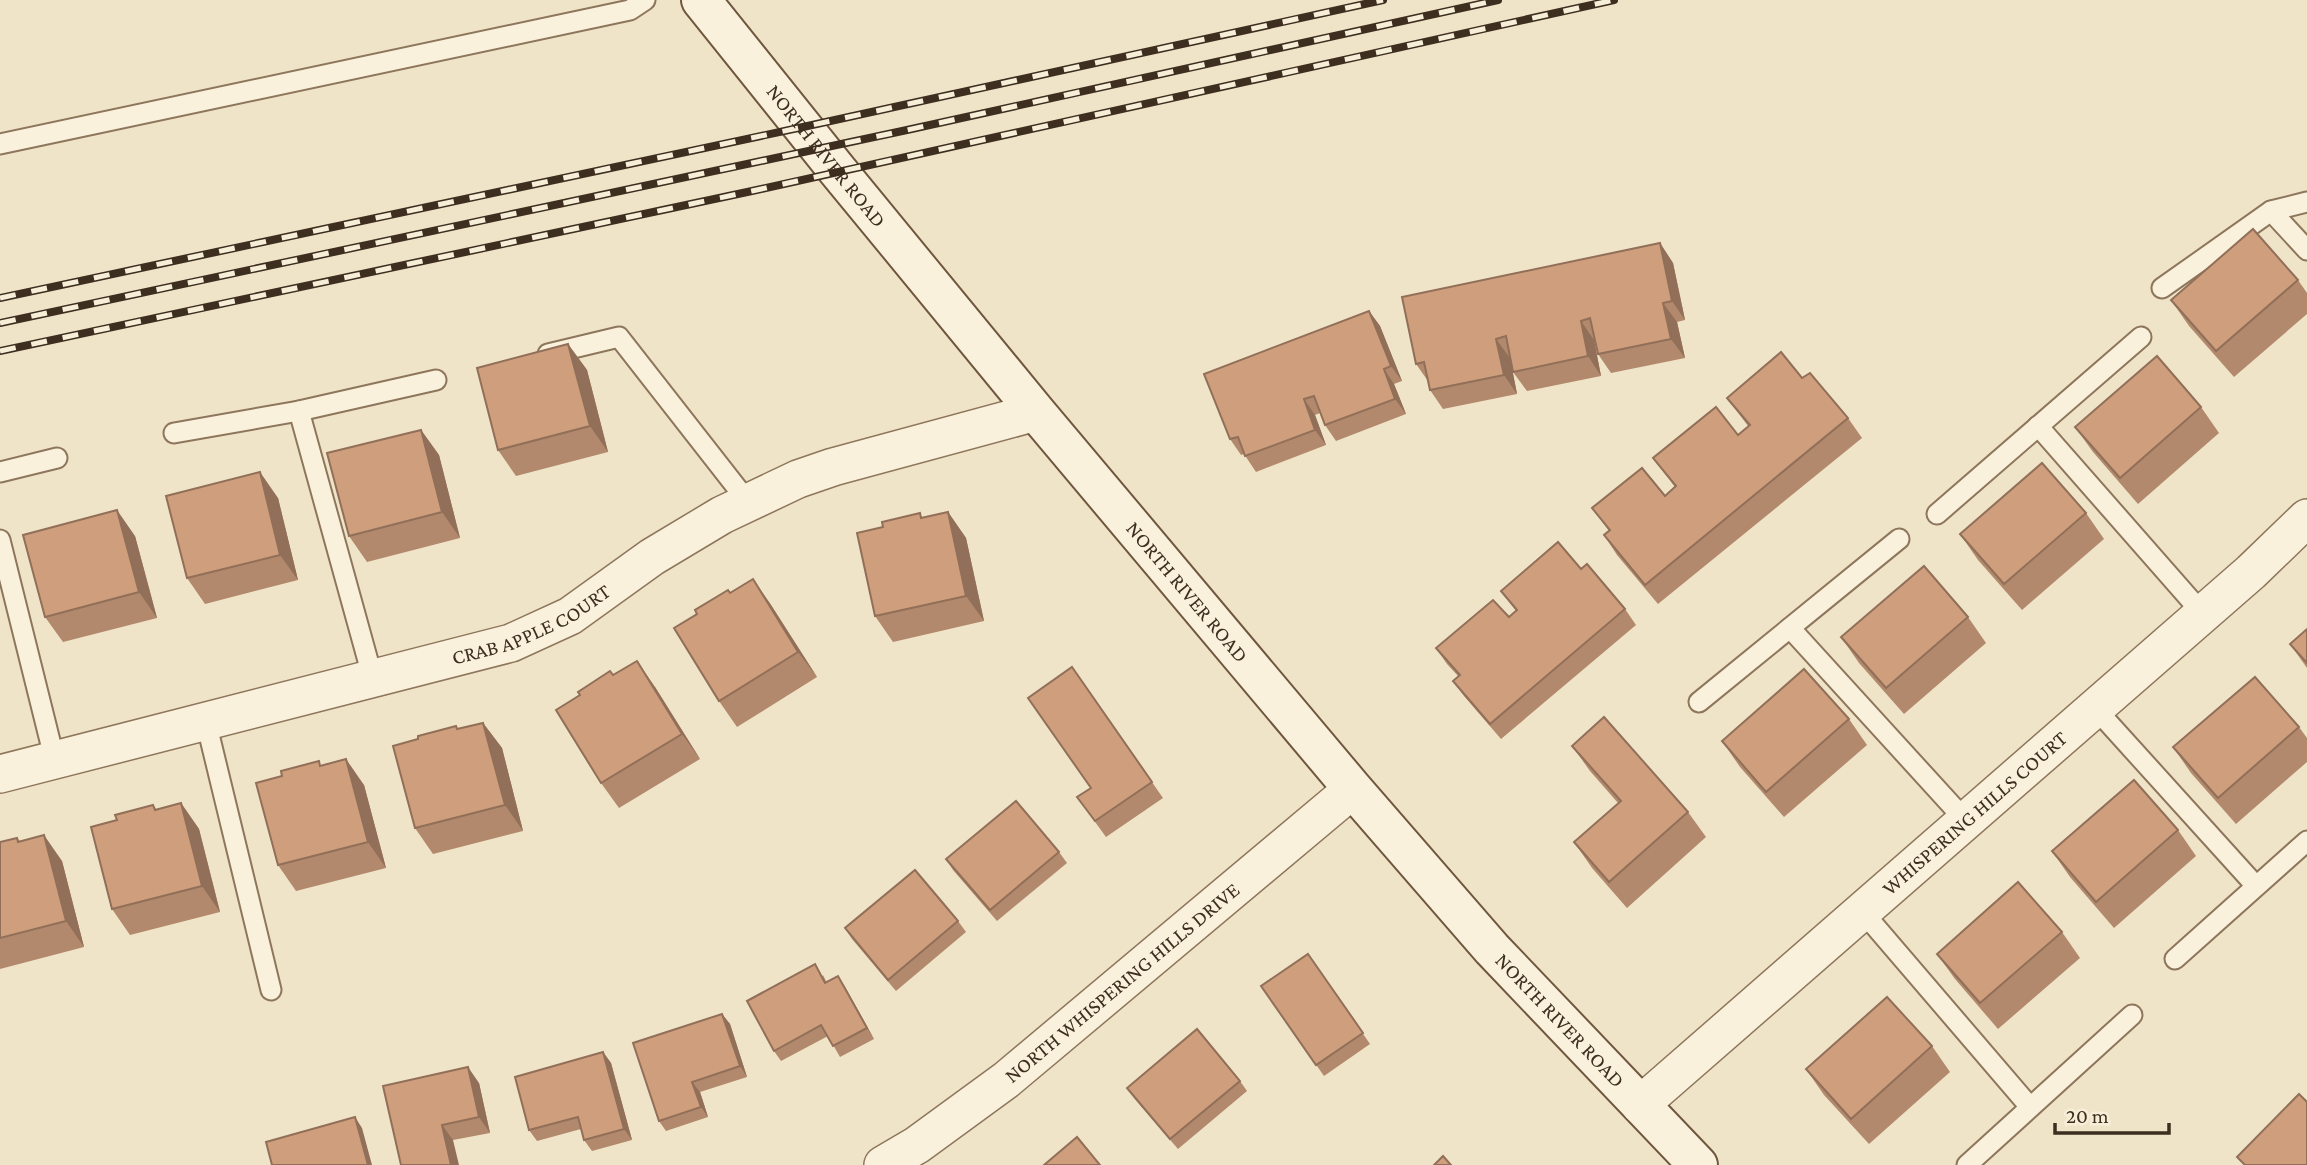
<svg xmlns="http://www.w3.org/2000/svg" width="2307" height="1165" viewBox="0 0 2307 1165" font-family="'Crimson Pro',serif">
<rect width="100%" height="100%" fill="#f0e4c8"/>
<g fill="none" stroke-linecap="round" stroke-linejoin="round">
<!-- lane casing -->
<g stroke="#8d765c" stroke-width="23">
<g id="lane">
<path d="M 0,144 L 630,10 L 645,0"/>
<path d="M 2271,211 L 2307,250"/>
<path d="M 2162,288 L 2271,211 L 2307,202"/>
<path d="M 548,354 L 619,337 L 748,502"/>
<path d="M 299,411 L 373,679"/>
<path d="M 2038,426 L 2203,614"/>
<path d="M 174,433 L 299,411 L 436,380"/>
<path d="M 0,472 L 57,458"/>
<path d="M 1937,514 L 2141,337"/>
<path d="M 0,540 L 55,761"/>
<path d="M 1790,628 L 1966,821"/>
<path d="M 1699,702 L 1899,539"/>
<path d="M 2095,708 L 2256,886"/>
<path d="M 206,722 L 271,990"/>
<path d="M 1862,911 L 2030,1107"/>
<path d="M 2175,959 L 2307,841"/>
<path d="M 1967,1165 L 2132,1015"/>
</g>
</g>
<!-- street casing -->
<g stroke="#8d765c" stroke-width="40">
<g id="street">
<path id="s1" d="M 0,774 L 511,643 L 570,616 L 652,557 L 722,515 L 798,479 L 833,467 L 1036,412"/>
<path id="s2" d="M 1640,1105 L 2251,572 L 2307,518"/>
<path id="s3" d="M 883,1165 L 917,1145 L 1006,1080 L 1353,789"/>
</g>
</g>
<!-- secondary casing -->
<g stroke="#6f573f" stroke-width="42">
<g id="secondary">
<path id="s4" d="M 701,0 L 838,171 L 1036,412 L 1353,789 L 1492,949 L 1698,1165"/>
</g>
</g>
<!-- lane -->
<use href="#lane" stroke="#faf1dc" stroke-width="19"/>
<!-- street -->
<use href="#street" stroke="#faf1dc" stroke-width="37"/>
<!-- secondary -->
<use href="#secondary" stroke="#faf1dc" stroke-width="38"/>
<!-- rail casing -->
<g stroke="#3d2e20" stroke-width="8">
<g id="rail">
<path d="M 0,298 L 803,127 L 1383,0"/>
<path d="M 0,323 L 907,130 L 1498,0"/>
<path d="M 0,351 L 752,191 L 1614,0"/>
</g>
</g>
<!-- rail -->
<use href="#rail" stroke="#f7eed8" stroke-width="5" stroke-dasharray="16" stroke-linecap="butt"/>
</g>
<!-- wall -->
<g fill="#b2896c">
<path d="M 1660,243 L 1673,263 L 1685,320 L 1677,322 L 1685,358 L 1611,373 L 1598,354 L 1594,340 L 1601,376 L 1527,391 L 1513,372 L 1510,358 L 1517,394 L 1443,409 L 1430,390 L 1428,381 L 1416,364 Z"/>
<path d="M 2298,280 L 2307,293 L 2307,314 L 2234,377 L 2189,326 L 2171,300 Z"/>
<path d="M 1369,311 L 1380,326 L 1402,381 L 1394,384 L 1406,414 L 1336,441 L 1325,425 L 1320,413 L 1315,415 L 1326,445 L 1256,472 L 1244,454 L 1241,455 L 1230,439 Z"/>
<path d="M 568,344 L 587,370 L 608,452 L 516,476 L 498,450 Z"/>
<path d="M 1802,378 L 1848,418 L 1862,438 L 1658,604 L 1617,555 L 1604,535 L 1609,531 L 1592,508 L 1665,496 L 1675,487 L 1653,458 L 1738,435 L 1748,426 L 1727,398 Z"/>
<path d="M 2201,407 L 2219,433 L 2138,504 L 2093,452 L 2075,427 Z"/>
<path d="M 421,430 L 439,455 L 460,538 L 367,562 L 349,536 Z"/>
<path d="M 278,498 L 298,580 L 205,604 L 187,578 Z"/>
<path d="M 948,512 L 966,538 L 984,621 L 893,642 L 875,616 L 923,518 Z"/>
<path d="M 2086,513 L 2104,539 L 2022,610 L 1978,560 L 1960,534 Z"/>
<path d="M 135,536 L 157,618 L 63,642 L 45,617 Z"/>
<path d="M 1581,569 L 1625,609 L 1636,625 L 1501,739 L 1464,696 L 1453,681 L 1458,676 L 1447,664 L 1436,648 L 1509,617 L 1516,611 L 1501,591 Z"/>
<path d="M 753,579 L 771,605 L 817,677 L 737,727 L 719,701 L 730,593 Z"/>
<path d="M 1968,617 L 1986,643 L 1904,714 L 1859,663 L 1841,637 Z"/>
<path d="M 2307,629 L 2307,668 L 2290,644 Z"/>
<path d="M 1072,667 L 1163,798 L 1106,837 L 1077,797 L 1091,788 Z"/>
<path d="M 613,675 L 655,687 L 700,759 L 619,808 L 601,783 Z"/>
<path d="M 1849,719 L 1867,745 L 1784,817 L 1740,767 L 1722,741 Z"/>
<path d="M 483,723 L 502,748 L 523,831 L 433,854 L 415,828 L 458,729 Z"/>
<path d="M 2299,727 L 2307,738 L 2307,762 L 2236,824 L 2191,773 L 2173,747 Z"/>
<path d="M 1572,746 L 1688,812 L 1706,837 L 1627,908 L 1592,868 L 1574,842 L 1618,803 L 1590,771 Z"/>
<path d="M 322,765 L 364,785 L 386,868 L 296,891 L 278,865 L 282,776 Z"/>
<path d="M 181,803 L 199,829 L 220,912 L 130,935 L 112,909 L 117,820 L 153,805 L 157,810 Z"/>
<path d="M 2178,830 L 2196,856 L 2114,928 L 2070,877 L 2052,851 Z"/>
<path d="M 17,838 L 20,841 L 62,861 L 84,947 L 0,969 L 0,842 Z"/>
<path d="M 1059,852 L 1067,863 L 997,921 L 953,870 L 946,859 Z"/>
<path d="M 958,921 L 966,932 L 896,991 L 852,939 L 845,928 Z"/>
<path d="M 2062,932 L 2080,958 L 1998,1029 L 1955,979 L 1937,954 Z"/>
<path d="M 1308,954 L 1370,1044 L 1324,1076 L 1261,986 Z"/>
<path d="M 823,975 L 827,983 L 838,976 L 845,987 L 874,1039 L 840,1057 L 828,1036 L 781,1061 L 774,1051 Z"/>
<path d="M 722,1014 L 730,1024 L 747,1077 L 700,1092 L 708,1117 L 666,1131 L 659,1121 Z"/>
<path d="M 1932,1046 L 1950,1072 L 1869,1144 L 1824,1095 L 1806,1069 Z"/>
<path d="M 603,1052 L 611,1063 L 632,1140 L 592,1151 L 584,1140 L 581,1129 L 537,1141 L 529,1130 Z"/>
<path d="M 1240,1081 L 1247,1091 L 1178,1149 L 1134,1098 L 1127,1088 Z"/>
<path d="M 479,1083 L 490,1133 L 453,1140 L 401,1165 Z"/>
</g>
<!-- shaded-wall -->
<g fill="#916f58">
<path d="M 1660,243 L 1673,263 L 1685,320 L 1672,301 Z"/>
<path d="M 1663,303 L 1677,322 L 1685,358 L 1671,339 Z"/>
<path d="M 1369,311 L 1380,326 L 1402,381 L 1391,366 Z"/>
<path d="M 1581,321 L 1594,340 L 1601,376 L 1588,356 Z"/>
<path d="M 1496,339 L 1510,358 L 1517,394 L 1504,375 Z"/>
<path d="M 568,344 L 587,370 L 608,452 L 590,426 Z"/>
<path d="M 1384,369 L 1394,384 L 1406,414 L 1395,399 Z"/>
<path d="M 1304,399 L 1315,415 L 1326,445 L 1315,430 Z"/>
<path d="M 421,430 L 439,455 L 460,538 L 442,512 Z"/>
<path d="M 260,472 L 278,498 L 298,580 L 280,555 Z"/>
<path d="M 117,510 L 135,536 L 157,618 L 139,592 Z"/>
<path d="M 948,512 L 966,538 L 984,621 L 966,596 Z"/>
<path d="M 753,579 L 771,605 L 817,677 L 798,652 Z"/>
<path d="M 637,661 L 655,687 L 700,759 L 682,734 Z"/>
<path d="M 483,723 L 502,748 L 523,831 L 505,805 Z"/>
<path d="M 346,759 L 364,785 L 386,868 L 368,842 Z"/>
<path d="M 181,803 L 199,829 L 220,912 L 202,886 Z"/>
<path d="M 44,835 L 62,861 L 84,947 L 66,921 Z"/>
<path d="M 838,976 L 845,987 L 874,1039 L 867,1028 Z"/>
<path d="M 722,1014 L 730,1024 L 747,1077 L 740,1066 Z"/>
<path d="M 603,1052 L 611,1063 L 632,1140 L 624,1129 Z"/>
<path d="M 468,1067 L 479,1083 L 490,1133 L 479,1117 Z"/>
<path d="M 692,1082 L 700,1092 L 708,1117 L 701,1107 Z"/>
<path d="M 355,1117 L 362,1128 L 372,1165 L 368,1165 Z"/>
<path d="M 442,1125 L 453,1140 L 459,1165 L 451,1165 Z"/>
</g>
<!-- building -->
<g fill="#cf9f7d" stroke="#916f58" stroke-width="2">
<path d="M 2253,229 L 2298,280 L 2216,351 L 2171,300 Z"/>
<path d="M 1660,243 L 1672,301 L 1663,303 L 1671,339 L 1598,354 L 1590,318 L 1581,321 L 1588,356 L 1513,372 L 1506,336 L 1496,339 L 1504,375 L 1430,390 L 1424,362 L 1416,364 L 1402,297 Z"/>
<path d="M 1369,311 L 1391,366 L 1384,369 L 1395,399 L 1325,425 L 1314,396 L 1304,399 L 1315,430 L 1245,456 L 1238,437 L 1230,439 L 1204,374 Z"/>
<path d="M 568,344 L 590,426 L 498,450 L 477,368 Z"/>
<path d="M 1781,352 L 1802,378 L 1810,373 L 1848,418 L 1645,585 L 1604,535 L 1610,530 L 1592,508 L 1642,468 L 1665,496 L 1676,486 L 1653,458 L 1716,407 L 1738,435 L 1750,425 L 1727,398 Z"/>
<path d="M 2157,356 L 2201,407 L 2120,478 L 2075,427 Z"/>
<path d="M 421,430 L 442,512 L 349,536 L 327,453 Z"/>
<path d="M 2042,463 L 2086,513 L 2004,584 L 1960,534 Z"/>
<path d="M 260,472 L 280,555 L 187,578 L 166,496 Z"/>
<path d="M 117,510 L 139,592 L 45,617 L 23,535 Z"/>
<path d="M 948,512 L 966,596 L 875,616 L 857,533 L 883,527 L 882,522 L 920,513 L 921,518 Z"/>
<path d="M 1558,542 L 1581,569 L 1587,564 L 1625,609 L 1490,724 L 1453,681 L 1460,675 L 1436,648 L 1493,600 L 1509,617 L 1517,610 L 1501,591 Z"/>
<path d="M 1924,566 L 1968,617 L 1886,688 L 1841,637 Z"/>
<path d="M 753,579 L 798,652 L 719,701 L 674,628 L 697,614 L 695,610 L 728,590 L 730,593 Z"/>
<path d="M 2307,629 L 2307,663 L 2290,644 Z"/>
<path d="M 637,661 L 682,734 L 601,783 L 556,710 L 580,695 L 578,692 L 610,671 L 613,675 Z"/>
<path d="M 1072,667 L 1152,782 L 1095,821 L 1077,797 L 1091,788 L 1028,698 Z"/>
<path d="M 1804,669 L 1849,719 L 1766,792 L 1722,741 Z"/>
<path d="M 2255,677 L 2299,727 L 2218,798 L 2173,747 Z"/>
<path d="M 1604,717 L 1688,812 L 1609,882 L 1574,842 L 1621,801 L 1572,746 Z"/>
<path d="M 483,723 L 505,805 L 415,828 L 393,746 L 418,739 L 418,736 L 456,726 L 457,729 Z"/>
<path d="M 346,759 L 368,842 L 278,865 L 256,783 L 282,776 L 281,771 L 319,761 L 320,766 Z"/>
<path d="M 2134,780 L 2178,830 L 2096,902 L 2052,851 Z"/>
<path d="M 1016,801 L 1059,852 L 990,910 L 946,859 Z"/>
<path d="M 181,803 L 202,886 L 112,909 L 91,827 L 117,820 L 115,815 L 153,805 L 155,810 Z"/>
<path d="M 44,835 L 66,921 L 0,938 L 0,842 L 17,838 L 18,842 Z"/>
<path d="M 915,870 L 958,921 L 888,980 L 845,928 Z"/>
<path d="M 2018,882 L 2062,932 L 1980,1003 L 1937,954 Z"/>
<path d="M 1308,954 L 1363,1033 L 1316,1065 L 1261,986 Z"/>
<path d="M 815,964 L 825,983 L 838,976 L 867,1028 L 833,1046 L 821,1025 L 774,1051 L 747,1001 Z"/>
<path d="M 1887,997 L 1932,1046 L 1851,1119 L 1806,1069 Z"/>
<path d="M 722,1014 L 740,1066 L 692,1082 L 701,1107 L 659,1121 L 633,1043 Z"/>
<path d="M 1197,1029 L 1240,1081 L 1170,1139 L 1127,1088 Z"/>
<path d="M 603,1052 L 624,1129 L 584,1140 L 578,1117 L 529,1130 L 515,1077 Z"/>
<path d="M 468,1067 L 479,1117 L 442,1125 L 451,1165 L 401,1165 L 383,1086 Z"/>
<path d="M 2299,1094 L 2307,1102 L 2307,1165 L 2245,1165 L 2237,1157 Z"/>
<path d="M 355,1117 L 368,1165 L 272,1165 L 266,1142 Z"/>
<path d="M 1077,1137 L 1100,1165 L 1044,1165 Z"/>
<path d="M 1443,1156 L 1451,1165 L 1434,1165 Z"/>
</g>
<g text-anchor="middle" stroke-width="7" stroke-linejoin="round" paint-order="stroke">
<!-- street labels -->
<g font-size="21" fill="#3d2e20" stroke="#f7eed8">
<text dy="7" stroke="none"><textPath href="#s4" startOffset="200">NORTH RIVER ROAD</textPath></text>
<text dy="7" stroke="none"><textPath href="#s4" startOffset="766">NORTH RIVER ROAD</textPath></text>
<text dy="7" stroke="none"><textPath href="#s1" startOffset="553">CRAB APPLE COURT</textPath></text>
<text dy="7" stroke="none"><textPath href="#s2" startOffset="444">WHISPERING HILLS COURT</textPath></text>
<text dy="7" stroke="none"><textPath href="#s3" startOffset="301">NORTH WHISPERING HILLS DRIVE</textPath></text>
<text dy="7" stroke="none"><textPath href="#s4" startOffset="1334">NORTH RIVER ROAD</textPath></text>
</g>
</g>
<!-- scale -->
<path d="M2055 1123v10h114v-10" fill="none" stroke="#3d2e20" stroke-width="3.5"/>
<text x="2066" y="1123" font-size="21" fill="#3d2e20" stroke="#f7eed8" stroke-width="5" paint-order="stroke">20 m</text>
</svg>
